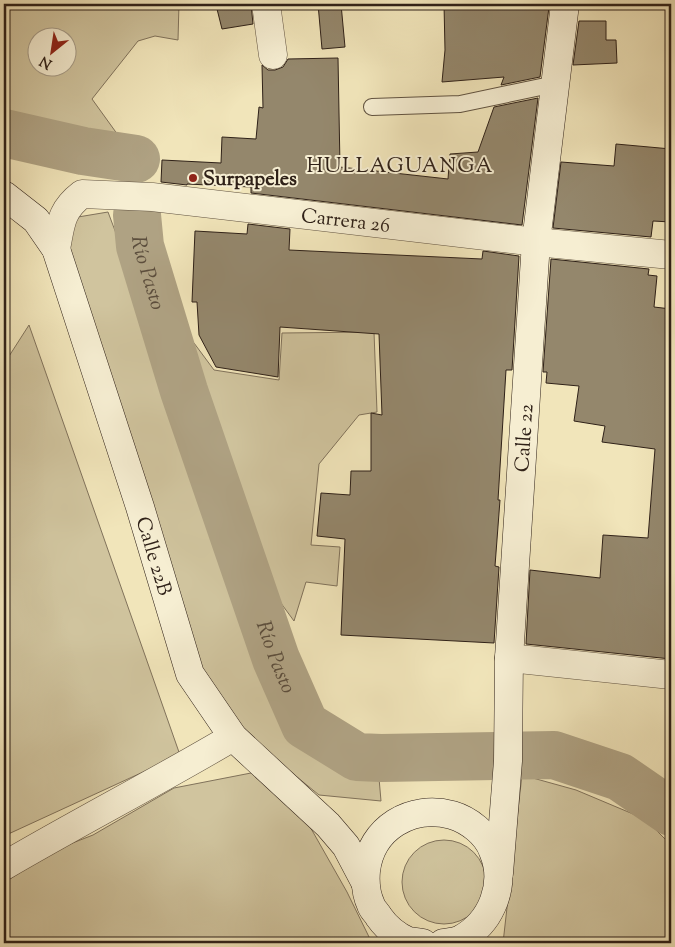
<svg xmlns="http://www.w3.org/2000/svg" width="675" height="947" viewBox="0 0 675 947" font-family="'Sorts Mill Goudy',serif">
<rect width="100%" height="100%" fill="#f1e5ba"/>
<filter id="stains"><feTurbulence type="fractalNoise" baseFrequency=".004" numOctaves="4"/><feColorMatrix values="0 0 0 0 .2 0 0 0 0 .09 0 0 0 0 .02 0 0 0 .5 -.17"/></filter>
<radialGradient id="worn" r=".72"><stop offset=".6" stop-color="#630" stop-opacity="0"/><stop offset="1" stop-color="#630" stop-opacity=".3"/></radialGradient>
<!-- green -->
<g fill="#d0c49e" stroke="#80725b" fill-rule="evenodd">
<path d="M 4,4 L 179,4 L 178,40 L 155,36 L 138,41 L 92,99 L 123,142 L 106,148 L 22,128 L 4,121 ZM 38,38 L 68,38 L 68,68 L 38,68 Z"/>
<path d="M 108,212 L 276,659 L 305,725 L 357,757 L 381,758 L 379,778 L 381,801 L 319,795 L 247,736 L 201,669 L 64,233 L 72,218 Z"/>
<path d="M 29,325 L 180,755 L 4,836 L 4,364 Z"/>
<path d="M 374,332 L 377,412 L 359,415 L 319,464 L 311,545 L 340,547 L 337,586 L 306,582 L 294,621 L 256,569 L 203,418 L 194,343 L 214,370 L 279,380 L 282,333 Z"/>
<path d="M 251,773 L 309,825 L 347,892 L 372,943 L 4,943 L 4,883 L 52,851 L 93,835 L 174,788 Z"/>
<path d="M 522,775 L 576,790 L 645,819 L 671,845 L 671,943 L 503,943 Z"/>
<circle cx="444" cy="882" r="42"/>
</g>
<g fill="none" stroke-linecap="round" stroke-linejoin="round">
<!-- river -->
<g stroke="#afa283" stroke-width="48">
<path d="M 4,133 L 83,151 L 136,159"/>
<path id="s1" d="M 137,215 L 140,246 L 184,391 L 276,659 L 305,725 L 357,757 L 381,758 L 554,755 L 620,777 L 671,812"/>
</g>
</g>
<!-- building -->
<g fill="#94876c" stroke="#2f2118">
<path d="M 246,4 L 251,4 L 253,24 L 222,29 L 217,9 Z"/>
<path d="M 318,4 L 341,4 L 345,47 L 322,49 Z"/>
<path d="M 444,4 L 529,4 L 549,7 L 540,77 L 501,85 L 504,77 L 442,82 L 445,50 Z"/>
<path d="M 579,21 L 606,21 L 606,40 L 616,40 L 617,63 L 573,65 Z"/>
<path d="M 338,58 L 340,167 L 448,179 L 450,154 L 478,152 L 494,107 L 538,98 L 522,225 L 251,193 L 251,187 L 187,184 L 187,185 L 161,182 L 162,160 L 221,163 L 222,137 L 256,139 L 259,107 L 263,108 L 262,65 L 268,70 L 275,70 L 283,67 L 288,59 Z"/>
<path d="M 616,144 L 671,149 L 671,222 L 653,221 L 651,237 L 553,228 L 561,162 L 614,166 Z"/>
<path d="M 248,224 L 290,229 L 289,250 L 482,259 L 483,251 L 519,256 L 512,370 L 506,370 L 498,500 L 500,500 L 495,566 L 499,567 L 494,643 L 341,635 L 345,539 L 317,536 L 321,493 L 350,495 L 351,471 L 371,471 L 371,413 L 382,415 L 379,334 L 280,327 L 278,377 L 216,367 L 199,335 L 197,302 L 192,302 L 195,231 L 247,234 Z"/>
<path d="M 551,259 L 649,269 L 648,275 L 657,276 L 654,307 L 671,309 L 671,659 L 526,644 L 530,570 L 600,578 L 603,535 L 648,538 L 655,449 L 602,442 L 605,426 L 574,421 L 579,386 L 546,383 L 547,372 L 543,372 Z"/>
</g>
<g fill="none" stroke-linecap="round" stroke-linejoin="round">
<!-- service casing -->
<g stroke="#605240" stroke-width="18">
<path id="service" d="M 372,107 L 460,104 L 555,84"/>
</g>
<!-- minor casing -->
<g stroke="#605240" stroke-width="29">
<g id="minor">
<path d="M 266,4 L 273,55"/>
<path id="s2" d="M 56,249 C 61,224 60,211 82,194 L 152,197 L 536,242 L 671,255"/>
<path d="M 509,658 L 671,675"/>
<path d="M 4,866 C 79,822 157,782 233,737"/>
</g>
</g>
<!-- secondary casing -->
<g stroke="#2f2118" stroke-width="29">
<g id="secondary">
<path id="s3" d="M 4,195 L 36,220 L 56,249 L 140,507 L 190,674 L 233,737 L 328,825 L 346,846 L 365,882"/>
<path id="s4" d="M 499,873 L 508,761 L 509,658 L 536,242 L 565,4"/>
<path d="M 423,943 C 419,942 413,942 408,941 C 397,936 386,927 379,917 C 377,913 372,909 371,905 C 366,894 365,882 366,871 C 371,828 411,804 452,815 C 469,820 487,834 493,851 C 507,884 492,922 461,939 C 456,942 449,942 443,943"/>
</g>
</g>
<!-- service -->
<use href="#service" stroke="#f6eed2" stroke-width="16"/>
<!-- minor -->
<use href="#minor" stroke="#f6eed2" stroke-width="28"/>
<!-- secondary -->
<use href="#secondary" stroke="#f6eed2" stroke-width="28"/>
</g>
<!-- markers -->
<circle fill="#8f2418" stroke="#f6eed2" stroke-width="2" cx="193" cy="178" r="5"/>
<g text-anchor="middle" stroke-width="4" stroke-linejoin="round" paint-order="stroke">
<!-- poi labels -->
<g font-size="20" font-weight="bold" fill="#2f2118" stroke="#f6eed2" text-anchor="start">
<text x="203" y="185">Surpapeles</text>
</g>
<!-- street labels -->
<g font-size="20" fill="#2f2118" stroke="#f6eed2">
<text dy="7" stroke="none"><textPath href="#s2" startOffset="328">Carrera 26</textPath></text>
<text dy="7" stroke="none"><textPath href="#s4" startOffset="436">Calle 22</textPath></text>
<text dy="7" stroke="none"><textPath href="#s3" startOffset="398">Calle 22B</textPath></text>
</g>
<!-- neighbourhood labels -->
<g font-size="21" letter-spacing="1" fill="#2f2118" stroke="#f6eed2">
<text x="400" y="172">HULLAGUANGA</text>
</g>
<!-- water labels -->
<g font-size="21" font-style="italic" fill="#5c4e3d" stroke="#f6eed2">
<text dy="7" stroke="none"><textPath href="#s1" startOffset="59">Río Pasto</textPath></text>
<text dy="7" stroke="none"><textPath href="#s1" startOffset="464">Río Pasto</textPath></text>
</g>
</g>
<!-- margin -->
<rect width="675" height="947" fill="none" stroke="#f1e5ba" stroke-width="20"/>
<rect x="5" y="5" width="665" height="937" fill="none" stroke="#2f2118" stroke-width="2.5"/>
<rect x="10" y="10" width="655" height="927" fill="none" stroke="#2f2118"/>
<!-- north arrow -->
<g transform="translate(52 52) rotate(210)"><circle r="24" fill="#f6eed2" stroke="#a69c88"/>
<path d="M0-4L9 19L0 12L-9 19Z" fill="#8f2418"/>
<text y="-8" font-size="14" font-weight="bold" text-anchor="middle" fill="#2f2118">N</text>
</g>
<rect width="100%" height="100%" filter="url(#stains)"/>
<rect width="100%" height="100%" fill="url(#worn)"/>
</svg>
